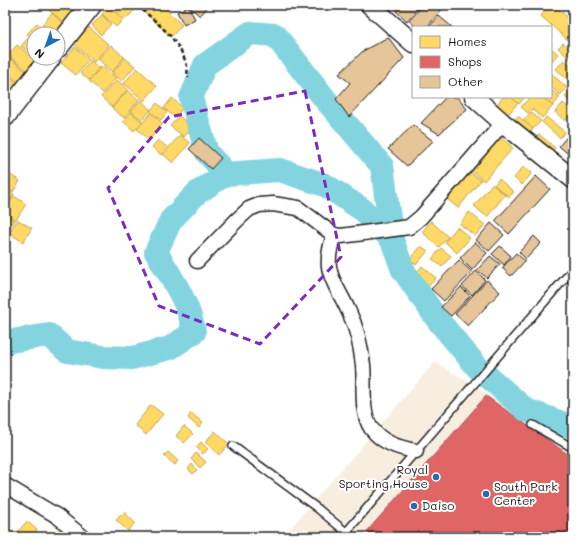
<svg xmlns="http://www.w3.org/2000/svg" width="578" height="542" viewBox="0 0 578 542" font-family="Mali,sans-serif">
<rect width="100%" height="100%" fill="#fff"/>
<filter id="ink" filterUnits="userSpaceOnUse"><feTurbulence type="fractalNoise" baseFrequency=".025" numOctaves="2"/><feDisplacementMap in="SourceGraphic" scale="8" xChannelSelector="R" yChannelSelector="G"/><feConvolveMatrix kernelMatrix="1 2 1 2 8 2 1 2 1" color-interpolation-filters="sRGB"/></filter>
<g filter="url(#ink)">
<!-- built -->
<path fill="#f8eee0" d="M 435,362 L 480,389 L 527,421 L 564,426 L 573,433 L 573,537 L 283,537 Z"/>
<!-- homes -->
<g fill="#ffd966" stroke="#bba050">
<path d="M 51,5 L 63,5 L 78,18 L 70,28 L 48,9 Z"/>
<path d="M 65,5 L 80,5 L 79,17 Z"/>
<path d="M 109,5 L 134,5 L 137,8 L 125,20 Z"/>
<path d="M 143,5 L 162,5 L 182,25 L 171,37 L 140,8 Z"/>
<path d="M 550,5 L 554,5 L 573,22 L 573,45 L 541,16 Z"/>
<path d="M 109,6 L 123,20 L 116,27 L 102,14 Z"/>
<path d="M 52,13 L 70,29 L 58,34 L 51,34 L 42,25 Z"/>
<path d="M 102,15 L 111,24 L 101,35 L 92,25 Z"/>
<path d="M 37,23 L 50,34 L 34,34 L 34,40 L 27,34 Z"/>
<path d="M 89,27 L 109,45 L 94,62 L 74,44 Z"/>
<path d="M 29,37 L 34,41 L 34,57 L 21,46 Z"/>
<path d="M 563,43 L 573,52 L 573,62 L 558,48 Z"/>
<path d="M 17,45 L 40,64 L 31,74 L 8,55 Z"/>
<path d="M 111,45 L 124,57 L 112,72 L 98,59 Z"/>
<path d="M 75,47 L 89,60 L 76,75 L 61,63 Z"/>
<path d="M 551,48 L 558,54 L 551,62 Z"/>
<path d="M 8,56 L 31,76 L 23,86 L 5,71 L 5,59 Z"/>
<path d="M 125,58 L 135,66 L 122,81 L 112,73 Z"/>
<path d="M 564,60 L 573,67 L 573,80 L 571,83 L 556,69 Z"/>
<path d="M 91,61 L 99,68 L 89,80 L 80,73 Z"/>
<path d="M 102,66 L 116,78 L 103,93 L 89,81 Z"/>
<path d="M 137,68 L 157,86 L 144,101 L 124,83 Z"/>
<path d="M 5,72 L 23,88 L 12,100 L 5,94 Z"/>
<path d="M 551,73 L 567,88 L 560,95 L 551,87 Z"/>
<path d="M 117,80 L 128,89 L 112,107 L 101,97 Z"/>
<path d="M 128,90 L 139,100 L 124,118 L 112,108 Z"/>
<path d="M 551,90 L 560,97 L 553,106 L 542,97 L 551,97 Z"/>
<path d="M 570,91 L 573,93 L 573,104 L 565,97 Z"/>
<path d="M 503,97 L 511,97 L 518,103 L 506,117 L 494,108 Z"/>
<path d="M 511,97 L 525,97 L 519,104 Z"/>
<path d="M 530,97 L 542,97 L 553,106 L 542,118 L 532,109 L 528,113 L 521,107 Z"/>
<path d="M 172,98 L 183,108 L 175,118 L 164,108 Z"/>
<path d="M 141,100 L 151,110 L 142,120 L 131,111 Z"/>
<path d="M 157,103 L 167,112 L 161,120 L 150,111 Z"/>
<path d="M 563,103 L 573,112 L 565,121 L 555,112 Z"/>
<path d="M 131,112 L 142,122 L 134,131 L 123,121 Z"/>
<path d="M 531,112 L 541,121 L 533,129 L 523,121 Z"/>
<path d="M 151,113 L 163,124 L 149,140 L 137,129 Z"/>
<path d="M 179,116 L 193,127 L 184,137 L 170,126 Z"/>
<path d="M 518,116 L 533,129 L 526,138 L 510,125 Z"/>
<path d="M 546,117 L 565,132 L 560,138 L 542,122 Z"/>
<path d="M 539,134 L 555,148 L 549,155 L 533,141 Z"/>
<path d="M 180,135 L 190,143 L 173,163 L 163,154 Z"/>
<path d="M 501,137 L 513,148 L 484,181 L 471,170 Z"/>
<path d="M 158,140 L 167,147 L 161,155 L 152,147 Z"/>
<path d="M 524,166 L 532,173 L 522,185 L 514,178 Z"/>
<path d="M 6,172 L 20,181 L 13,192 L 5,186 Z"/>
<path d="M 470,172 L 481,180 L 458,208 L 447,199 Z"/>
<path d="M 499,179 L 514,192 L 509,197 L 494,185 Z"/>
<path d="M 492,184 L 505,195 L 487,217 L 474,206 Z"/>
<path d="M 5,188 L 14,194 L 7,205 L 5,203 Z"/>
<path d="M 14,196 L 26,204 L 16,220 L 5,213 L 5,209 Z"/>
<path d="M 469,212 L 485,225 L 475,236 L 460,224 Z"/>
<path d="M 5,214 L 15,221 L 6,234 L 5,233 Z"/>
<path d="M 18,220 L 32,228 L 23,242 L 9,233 Z"/>
<path d="M 431,221 L 448,237 L 439,247 L 422,232 Z"/>
<path d="M 457,227 L 470,238 L 457,253 L 445,242 Z"/>
<path d="M 421,246 L 428,251 L 416,265 L 410,260 Z"/>
<path d="M 441,248 L 451,256 L 442,267 L 432,259 Z"/>
<path d="M 422,266 L 436,278 L 426,289 L 413,277 Z"/>
<path d="M 151,405 L 163,414 L 146,435 L 135,425 Z"/>
<path d="M 191,413 L 203,423 L 199,428 L 188,418 Z"/>
<path d="M 184,426 L 193,434 L 184,443 L 176,436 Z"/>
<path d="M 215,431 L 229,444 L 219,455 L 205,442 Z"/>
<path d="M 201,442 L 208,449 L 203,454 L 196,447 Z"/>
<path d="M 168,452 L 178,461 L 175,465 L 164,456 Z"/>
<path d="M 196,453 L 206,462 L 200,468 L 191,459 Z"/>
<path d="M 192,464 L 197,470 L 193,474 L 188,469 Z"/>
<path d="M 124,512 L 135,523 L 128,531 L 116,520 Z"/>
<path d="M 27,521 L 37,530 L 30,537 L 20,537 L 16,534 Z"/>
<path d="M 65,523 L 71,529 L 64,537 L 57,531 Z"/>
<path d="M 5,526 L 16,535 L 14,537 L 5,537 Z"/>
</g>
<!-- shops -->
<path fill="#e06666" stroke="#a55050" d="M 486,396 L 573,458 L 573,537 L 362,537 Z"/>
<g fill="none" stroke-linecap="round" stroke-linejoin="round">
<!-- river -->
<g stroke="#84d4e0" stroke-width="24">
<path d="M 222,169 L 207,153 L 191,98 L 205,65 L 250,33 L 275,35 L 325,99 L 382,166 L 392,240"/>
<path d="M 5,342 L 49,335 L 67,351 L 103,357 L 132,358 L 170,348 L 194,332 C 189,303 171,277 156,252 L 171,220 L 197,193 L 226,174 L 280,170 L 325,185 L 363,210 L 392,240 L 403,270 L 437,319 L 478,368 L 526,410 L 573,427"/>
</g>
</g>
<!-- building -->
<g fill="#e6c598" stroke="#1c1c1c">
<path d="M 187,5 L 209,5 L 200,16 Z"/>
<path d="M 294,5 L 309,5 L 303,12 Z"/>
<path d="M 401,5 L 417,5 L 419,7 L 407,21 L 396,11 Z"/>
<path d="M 423,5 L 437,5 L 442,9 L 427,27 L 416,27 L 409,21 Z"/>
<path d="M 188,6 L 195,19 L 184,25 L 177,12 Z"/>
<path d="M 439,16 L 452,27 L 429,27 Z"/>
<path d="M 388,37 L 404,58 L 349,117 L 336,99 L 350,83 L 339,74 L 363,51 Z"/>
<path d="M 446,97 L 457,97 L 467,109 L 439,134 L 421,123 Z"/>
<path d="M 413,125 L 433,141 L 407,166 L 388,149 Z"/>
<path d="M 573,130 L 573,158 L 559,146 Z"/>
<path d="M 199,138 L 221,158 L 211,169 L 189,149 Z"/>
<path d="M 536,176 L 550,189 L 509,234 L 495,221 Z"/>
<path d="M 491,223 L 504,235 L 489,251 L 476,240 Z"/>
<path d="M 534,236 L 541,243 L 526,259 L 519,252 Z"/>
<path d="M 475,242 L 487,253 L 472,270 L 460,258 Z"/>
<path d="M 500,246 L 511,256 L 504,265 L 492,254 Z"/>
<path d="M 516,253 L 525,261 L 511,276 L 502,268 Z"/>
<path d="M 490,256 L 500,264 L 487,278 L 477,270 Z"/>
<path d="M 459,260 L 472,272 L 444,301 L 431,289 Z"/>
<path d="M 476,271 L 485,280 L 472,295 L 462,286 Z"/>
<path d="M 487,280 L 500,292 L 468,326 L 455,314 Z"/>
<path d="M 461,287 L 470,296 L 451,316 L 441,307 Z"/>
</g>
<g fill="none" stroke-linecap="round" stroke-linejoin="round">
<!-- service casing -->
<g stroke="#1c1c1c" stroke-width="10">
<g id="service">
<path d="M 533,425 L 573,448"/>
<path d="M 233,446 L 317,508 L 346,532"/>
<path d="M 342,537 L 573,269"/>
</g>
</g>
<!-- minor casing -->
<g stroke="#1c1c1c" stroke-width="17">
<g id="minor">
<path d="M 334,235 C 321,273 334,279 349,312 C 357,328 361,347 363,365 C 365,384 360,411 371,428 C 382,443 399,448 416,451"/>
<path d="M 197,261 L 237,220 L 249,209 L 259,205 L 273,204 L 298,208 L 334,235 L 341,236 L 409,227 L 421,217 L 503,123"/>
<path d="M 5,485 L 57,516 L 83,537"/>
</g>
</g>
<!-- tertiary casing -->
<g stroke="#1c1c1c" stroke-width="21">
<g id="tertiary">
<path d="M 370,5 L 413,43"/>
<path d="M 474,97 L 503,123 L 573,179"/>
</g>
</g>
<!-- secondary casing -->
<g stroke="#1c1c1c" stroke-width="23">
<g id="secondary">
<path d="M 58,47 L 91,5"/>
<path d="M 5,116 L 50,58"/>
</g>
</g>
<!-- path -->
<path stroke="#1c1c1c" stroke-width="2.5" stroke-dasharray="4 3" stroke-linecap="butt" d="M 137,5 C 156,22 178,38 186,63 C 188,67 187,73 188,78"/>
<!-- service -->
<use href="#service" stroke="#fff" stroke-width="7"/>
<!-- minor -->
<use href="#minor" stroke="#fff" stroke-width="14"/>
<!-- tertiary -->
<use href="#tertiary" stroke="#fff" stroke-width="18"/>
<!-- secondary -->
<use href="#secondary" stroke="#fff" stroke-width="20"/>
</g>
</g>
<!-- marked area -->
<path fill="none" stroke="#7b2cbf" stroke-width="3" stroke-dasharray="8 5" stroke-linejoin="round" d="M 305,91 L 341,257 L 260,344 L 159,306 L 108,188 L 169,117 Z"/>
<!-- markers -->
<g fill="#1f6fb2" stroke="#fff" stroke-width="1.5">
<circle cx="436" cy="477" r="4"/>
<circle cx="486" cy="494" r="4"/>
<circle cx="414" cy="506" r="4"/>
</g>
<g text-anchor="middle" stroke-width="4" stroke-linejoin="round" paint-order="stroke">
<!-- poi labels -->
<g font-size="12" fill="#1c1c1c" stroke="#fff" text-anchor="start">
<text x="428" y="474" text-anchor="end">Royal<tspan x="428" dy="14">Sporting House</tspan></text>
<text x="494" y="491">South Park<tspan x="494" dy="14">Center</tspan></text>
<text x="422" y="510">Daiso</text>
</g>
</g>
<!-- margin -->
<rect width="578" height="542" fill="none" stroke="#fff" stroke-width="20"/>
<rect x="10" y="10" width="558" height="522" fill="none" stroke="#1c1c1c" stroke-width="1.5" filter="url(#ink)"/>
<!-- legend -->
<rect x="412" y="26" width="140" height="72" fill="#ffffff" stroke="#a4a4a4"/>
<rect x="420" y="36" width="20" height="12" fill="#ffd966" stroke="#a4a4a4"/>
<text x="448" y="46" font-size="12" fill="#1c1c1c">Homes</text>
<rect x="420" y="56" width="20" height="12" fill="#e06666" stroke="#a4a4a4"/>
<text x="448" y="66" font-size="12" fill="#1c1c1c">Shops</text>
<rect x="420" y="76" width="20" height="12" fill="#e6c598" stroke="#a4a4a4"/>
<text x="448" y="86" font-size="12" fill="#1c1c1c">Other</text>
<!-- north arrow -->
<g transform="translate(46 46) rotate(221)"><circle r="19" fill="#ffffff" stroke="#a4a4a4"/>
<path d="M0-3L7 15L0 10L-7 15Z" fill="#1f6fb2"/>
<text y="-6" font-size="11" font-weight="bold" text-anchor="middle" fill="#1c1c1c">N</text>
</g>
</svg>
